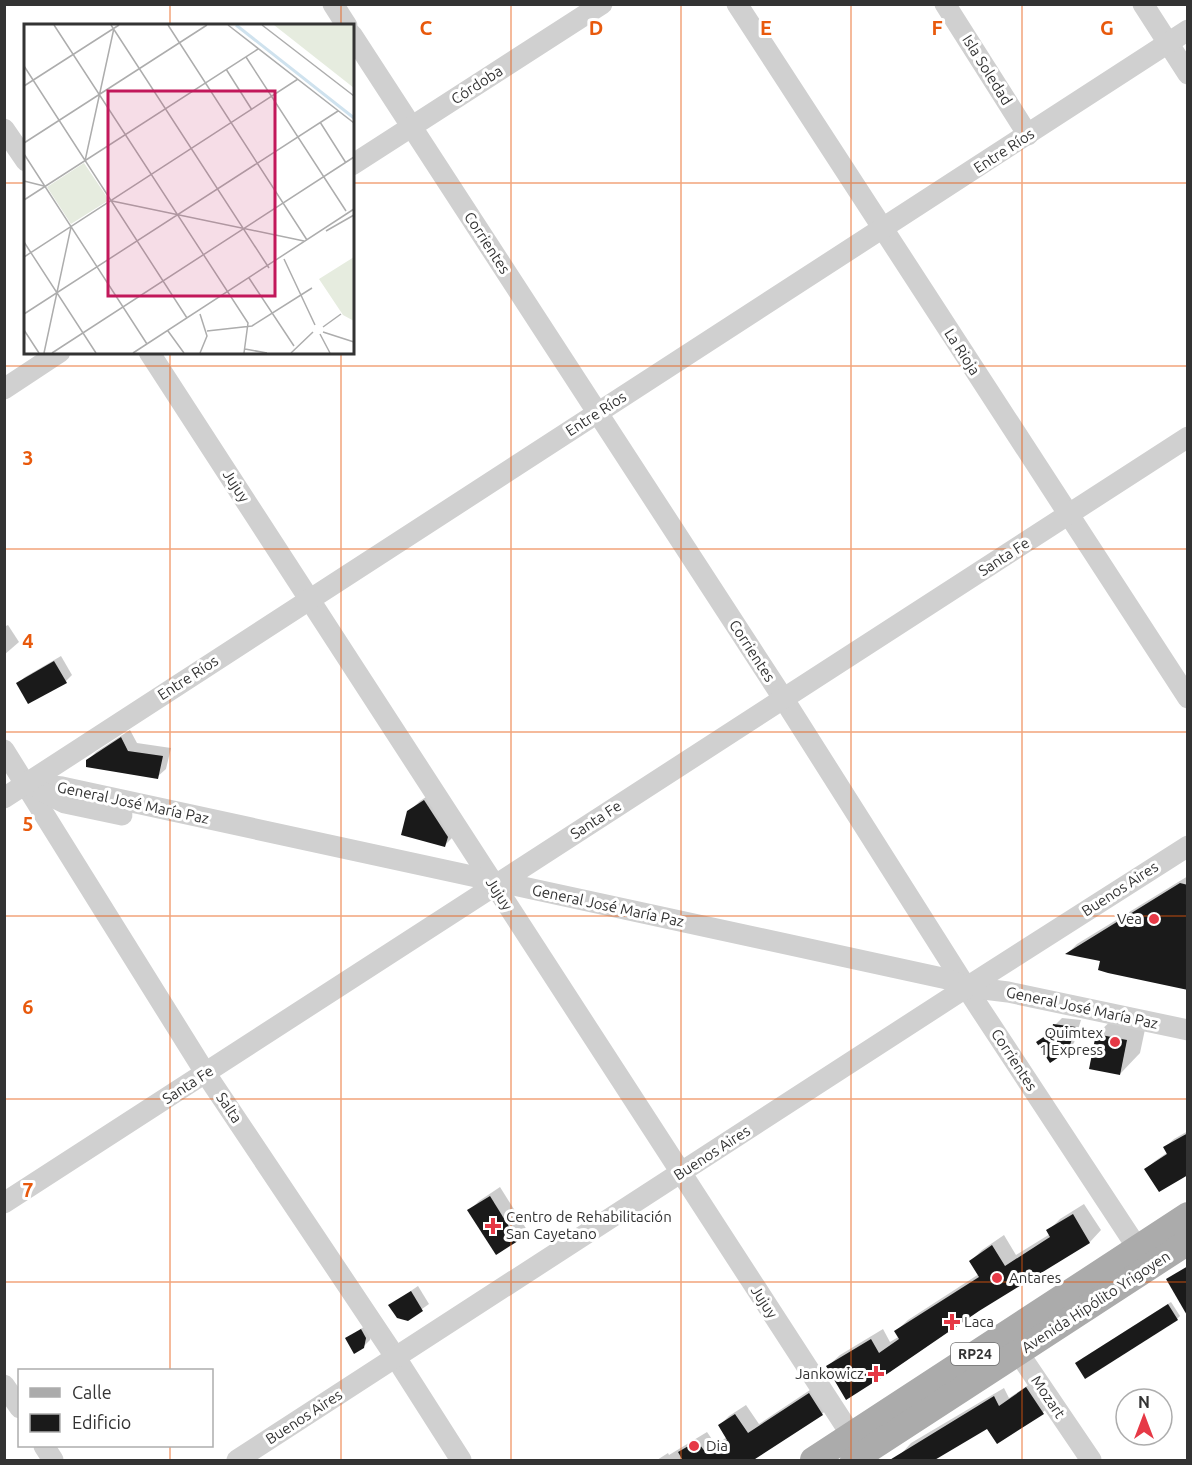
<svg xmlns="http://www.w3.org/2000/svg" width="1192" height="1465" viewBox="0 0 1192 1465" font-family="Ubuntu,sans-serif">
<rect width="100%" height="100%" fill="#fff"/>
<!-- shadow -->
<g fill="#0003">
<path d="M 8,625 L 19,642 L 4,655 L 4,627 Z"/>
<path d="M 61,656 L 72,675 L 66,681 L 18,683 L 25,677 Z"/>
<path d="M 130,730 L 137,743 L 171,748 L 166,769 L 157,777 L 87,761 L 96,752 Z"/>
<path d="M 435,791 L 455,835 L 445,845 L 409,812 L 420,801 Z"/>
<path d="M 1188,876 L 1188,988 L 1102,960 L 1068,953 L 1077,944 Z"/>
<path d="M 1118,1014 L 1147,1020 L 1140,1053 L 1120,1074 L 1097,1034 Z"/>
<path d="M 1062,1018 L 1081,1020 L 1074,1043 L 1067,1050 L 1038,1042 L 1053,1030 L 1055,1025 Z"/>
<path d="M 1188,1131 L 1188,1173 L 1146,1169 L 1155,1161 L 1168,1152 L 1165,1147 L 1174,1139 Z"/>
<path d="M 500,1187 L 527,1230 L 517,1240 L 469,1211 L 479,1201 Z"/>
<path d="M 1084,1204 L 1101,1230 L 1090,1242 L 978,1310 L 847,1397 L 828,1366 L 840,1355 L 883,1329 L 890,1342 L 900,1336 L 896,1331 L 908,1320 L 979,1274 L 971,1261 L 982,1250 L 1004,1235 L 1016,1255 L 1050,1234 L 1048,1231 L 1060,1219 Z"/>
<path d="M 418,1286 L 429,1304 L 408,1319 L 390,1305 Z"/>
<path d="M 1171,1302 L 1180,1316 L 1177,1319 L 1080,1360 Z"/>
<path d="M 368,1324 L 372,1331 L 370,1340 L 363,1347 L 347,1338 Z"/>
<path d="M 1036,1380 L 1052,1404 L 1043,1412 L 998,1442 L 988,1427 L 902,1453 L 911,1443 L 1004,1388 L 1009,1398 Z"/>
<path d="M 819,1384 L 832,1404 L 822,1414 L 751,1460 L 657,1460 L 668,1453 L 669,1455 L 707,1432 L 716,1445 L 727,1437 L 719,1426 L 729,1416 L 746,1405 L 759,1424 Z"/>
</g>
<!-- building -->
<g fill="#1a1a1a">
<path d="M 54,661 L 67,683 L 28,704 L 16,683 Z"/>
<path d="M 121,737 L 128,751 L 163,756 L 158,779 L 86,767 L 86,760 Z"/>
<path d="M 424,800 L 448,837 L 445,847 L 401,835 L 407,811 Z"/>
<path d="M 1180,883 L 1188,885 L 1188,990 L 1108,973 L 1098,970 L 1100,961 L 1065,954 Z"/>
<path d="M 1053,1024 L 1076,1027 L 1068,1051 L 1050,1063 L 1036,1042 L 1051,1032 Z"/>
<path d="M 1096,1034 L 1127,1040 L 1120,1075 L 1089,1069 Z"/>
<path d="M 1188,1133 L 1188,1175 L 1159,1192 L 1144,1169 L 1167,1154 L 1163,1147 Z"/>
<path d="M 490,1196 L 518,1241 L 496,1255 L 467,1210 Z"/>
<path d="M 1073,1214 L 1090,1243 L 979,1311 L 890,1372 L 846,1400 L 826,1366 L 871,1339 L 879,1353 L 899,1339 L 894,1331 L 979,1277 L 969,1261 L 992,1245 L 1005,1266 L 1050,1237 L 1046,1230 Z"/>
<path d="M 1188,1266 L 1188,1317 L 1166,1279 Z"/>
<path d="M 411,1291 L 423,1311 L 408,1321 L 397,1318 L 388,1305 Z"/>
<path d="M 1168,1304 L 1178,1320 L 1085,1379 L 1075,1363 Z"/>
<path d="M 361,1329 L 366,1338 L 364,1348 L 354,1354 L 345,1338 Z"/>
<path d="M 1026,1387 L 1044,1414 L 997,1444 L 987,1429 L 933,1461 L 888,1461 L 994,1396 L 999,1406 Z"/>
<path d="M 809,1393 L 823,1415 L 752,1461 L 683,1461 L 678,1452 L 697,1441 L 706,1453 L 727,1440 L 718,1425 L 735,1414 L 748,1433 Z"/>
</g>
<g fill="none" stroke-linecap="round" stroke-linejoin="round">
<!-- minor -->
<g stroke="#d0d0d0" stroke-width="21">
<path d="M 333,4 L 347,26"/>
<path d="M 737,4 L 1188,698"/>
<path d="M 945,4 L 1028,135"/>
<path d="M 1143,4 L 1188,74"/>
<path d="M 352,35 L 783,698 L 973,998 L 1146,1261"/>
<path d="M 4,129 L 26,161"/>
<path d="M 352,165 L 602,4"/>
<path d="M 149,352 L 859,1447"/>
<path d="M 4,389 L 60,352"/>
<path d="M 4,750 L 206,1074 L 396,1358 L 461,1460"/>
<path d="M 27,783 L 62,787 L 947,979 L 967,987 L 1008,992 L 1188,1030"/>
<path d="M 41,791 L 65,803 L 122,815"/>
<path d="M 4,798 L 1188,30"/>
<path d="M 4,1203 L 1188,437"/>
<path d="M 1009,1339 L 1091,1460"/>
<path d="M 4,1385 L 20,1408"/>
<path d="M 44,1446 L 53,1460"/>
<path d="M 237,1460 L 967,987 L 1188,846"/>
</g>
<!-- major -->
<g stroke="#ababab" stroke-width="26">
<path d="M 813,1460 L 1188,1215"/>
<path d="M 853,1460 L 1188,1242"/>
</g>
</g>
<!-- grid -->
<path fill="none" stroke="#e8590c" stroke-width="1.5" stroke-opacity="0.55" d="M 170,4 L 170,26M 341,4 L 341,26M 511,4 L 511,1460M 681,4 L 681,1460M 851,4 L 851,1460M 1022,4 L 1022,1460M 4,183 L 26,183M 352,183 L 1188,183M 170,352 L 170,1370M 341,352 L 341,1460M 4,366 L 1188,366M 4,549 L 1188,549M 4,732 L 1188,732M 4,916 L 1188,916M 4,1099 L 1188,1099M 4,1282 L 1188,1282M 170,1446 L 170,1460"/>
<!-- markers -->
<g fill="#e63946" stroke="#fff" stroke-width="2">
<circle cx="1154" cy="919" r="6"/>
<circle cx="1115" cy="1042" r="6"/>
<path d="M490 1217h6v6h6v6h-6v6h-6v-6h-6v-6h6z"/>
<circle cx="997" cy="1278" r="6"/>
<path d="M949 1313h6v6h6v6h-6v6h-6v-6h-6v-6h6z"/>
<path d="M873 1365h6v6h6v6h-6v6h-6v-6h-6v-6h6z"/>
<circle cx="694" cy="1446" r="6"/>
</g>
<g text-anchor="middle" stroke-width="6" stroke-linejoin="round" paint-order="stroke">
<!-- shield labels -->
<rect fill="#fff" stroke="#707070" stroke-width="1.5" x="951" y="1343" width="48" height="22" rx="4.5"/>
<g font-size="14" font-weight="bold" fill="#333">
<text x="975" y="1359">RP24</text>
</g>
<!-- street labels -->
<g font-size="15" fill="#333" stroke="#fff">
<text transform="translate(987 70) rotate(58)" y="5">Isla Soledad</text>
<text transform="translate(477 85) rotate(-33)" y="5">Córdoba</text>
<text transform="translate(1004 151) rotate(-33)" y="5">Entre Ríos</text>
<text transform="translate(487 243) rotate(57)" y="5">Corrientes</text>
<text transform="translate(962 352) rotate(57)" y="5">La Rioja</text>
<text transform="translate(596 414) rotate(-33)" y="5">Entre Ríos</text>
<text transform="translate(236 486) rotate(57)" y="5">Jujuy</text>
<text transform="translate(1004 557) rotate(-33)" y="5">Santa Fe</text>
<text transform="translate(752 651) rotate(57)" y="5">Corrientes</text>
<text transform="translate(188 678) rotate(-33)" y="5">Entre Ríos</text>
<text transform="translate(133 803) rotate(12)" y="5">General José María Paz</text>
<text transform="translate(596 820) rotate(-33)" y="5">Santa Fe</text>
<text transform="translate(1120 889) rotate(-33)" y="5">Buenos Aires</text>
<text transform="translate(499 894) rotate(57)" y="5">Jujuy</text>
<text transform="translate(608 906) rotate(12)" y="5">General José María Paz</text>
<text transform="translate(1082 1008) rotate(12)" y="5">General José María Paz</text>
<text transform="translate(1014 1060) rotate(57)" y="5">Corrientes</text>
<text transform="translate(188 1085) rotate(-33)" y="5">Santa Fe</text>
<text transform="translate(229 1108) rotate(56)" y="5">Salta</text>
<text transform="translate(712 1153) rotate(-33)" y="5">Buenos Aires</text>
<text transform="translate(764 1302) rotate(57)" y="5">Jujuy</text>
<text transform="translate(1096 1302) rotate(-33)" y="5">Avenida Hipólito Yrigoyen</text>
<text transform="translate(1048 1397) rotate(56)" y="5">Mozart</text>
<text transform="translate(304 1417) rotate(-33)" y="5">Buenos Aires</text>
</g>
<!-- poi labels -->
<g font-size="15" fill="#333" stroke="#fff" text-anchor="start">
<text x="1142" y="924" text-anchor="end">Vea</text>
<text x="1103" y="1038" text-anchor="end">Quimtex<tspan x="1103" dy="17">1 Express</tspan></text>
<text x="506" y="1222">Centro de Rehabilitación<tspan x="506" dy="17">San Cayetano</tspan></text>
<text x="1009" y="1283">Antares</text>
<text x="964" y="1327">Laca</text>
<text x="864" y="1379" text-anchor="end">Jankowicz</text>
<text x="706" y="1451">Dia</text>
</g>
</g>
<!-- overview -->
<g transform="translate(24 24)">
<rect width="330" height="330" fill="#fff"/>
<path d="M 250,1 L 330,1 L 330,64 ZM 60,139 L 85,176 L 47,200 L 23,163 ZM 330,233 L 330,297 L 319,291 L 295,255 Z" fill="#e6ecdf"/>
<path fill="none" stroke="#cfe2ee" stroke-width="3" d="M 212,1 L 330,94"/>
<path fill="none" stroke="#adadad" stroke-width="1.5" d="M 30,1 L 224,299 L 220,329M 87,1 L 245,244M 144,1 L 283,216M 204,1 L 330,99M 238,1 L 330,72M 222,33 L 322,187M 0,42 L 163,294M 202,45 L 228,86M 0,62 L 95,1M 296,98 L 322,139M 0,119 L 183,1M 0,130 L 123,320M 61,137 L 90,4M 0,157 L 20,162M 0,176 L 234,25M 88,177 L 280,217M 302,207 L 330,191M 0,218 L 72,329M 0,233 L 274,55M 260,235 L 291,301M 225,254 L 270,322M 0,290 L 314,87M 299,303 L 317,290M 0,306 L 15,329M 144,307 L 160,329M 183,307 L 228,302 L 288,264M 299,308 L 330,318M 296,310 L 306,329M 221,325 L 243,329M 20,329 L 47,203M 28,329 L 330,133M 109,329 L 330,185M 176,329 L 183,312 L 176,290M 267,329 L 289,308"/>
<path fill="#c2185b" fill-opacity="0.15" stroke="#c2185b" stroke-width="3" d="M 84,67 L 251,67 L 251,272 L 84,272 Z"/>
<rect width="330" height="330" fill="none" stroke="#333" stroke-width="3"/>
</g>
<g font-size="20" text-anchor="middle" font-weight="bold" fill="#e8590c" stroke="#fff" stroke-width="6" stroke-linejoin="round" paint-order="stroke">
<text x="426" y="35">C</text>
<text x="596" y="35">D</text>
<text x="766" y="35">E</text>
<text x="937" y="35">F</text>
<text x="1107" y="35">G</text>
<text x="28" y="465">3</text>
<text x="28" y="648">4</text>
<text x="28" y="831">5</text>
<text x="28" y="1014">6</text>
<text x="28" y="1197">7</text>
</g>
<!-- border -->
<rect width="1192" height="1465" fill="none" stroke="#333333" stroke-width="12"/>
<!-- legend -->
<rect x="18" y="1369" width="195" height="78" fill="#ffffff" stroke="#adadad" stroke-width="1.5"/>
<rect x="30" y="1388" width="30" height="9" fill="#ababab" stroke="#adadad" stroke-width="1.5"/>
<text x="72" y="1399" font-size="18" fill="#333333">Calle</text>
<rect x="30" y="1414" width="30" height="18" fill="#1a1a1a" stroke="#adadad" stroke-width="1.5"/>
<text x="72" y="1429" font-size="18" fill="#333333">Edificio</text>
<!-- north arrow -->
<g transform="translate(1144 1417)"><circle r="28" fill="#ffffff" stroke="#adadad" stroke-width="1.5"/>
<path d="M0-4.5L10 22L0 15L-10 22Z" fill="#e63946"/>
<text y="-9" font-size="16" font-weight="bold" text-anchor="middle" fill="#333333">N</text>
</g>
</svg>
